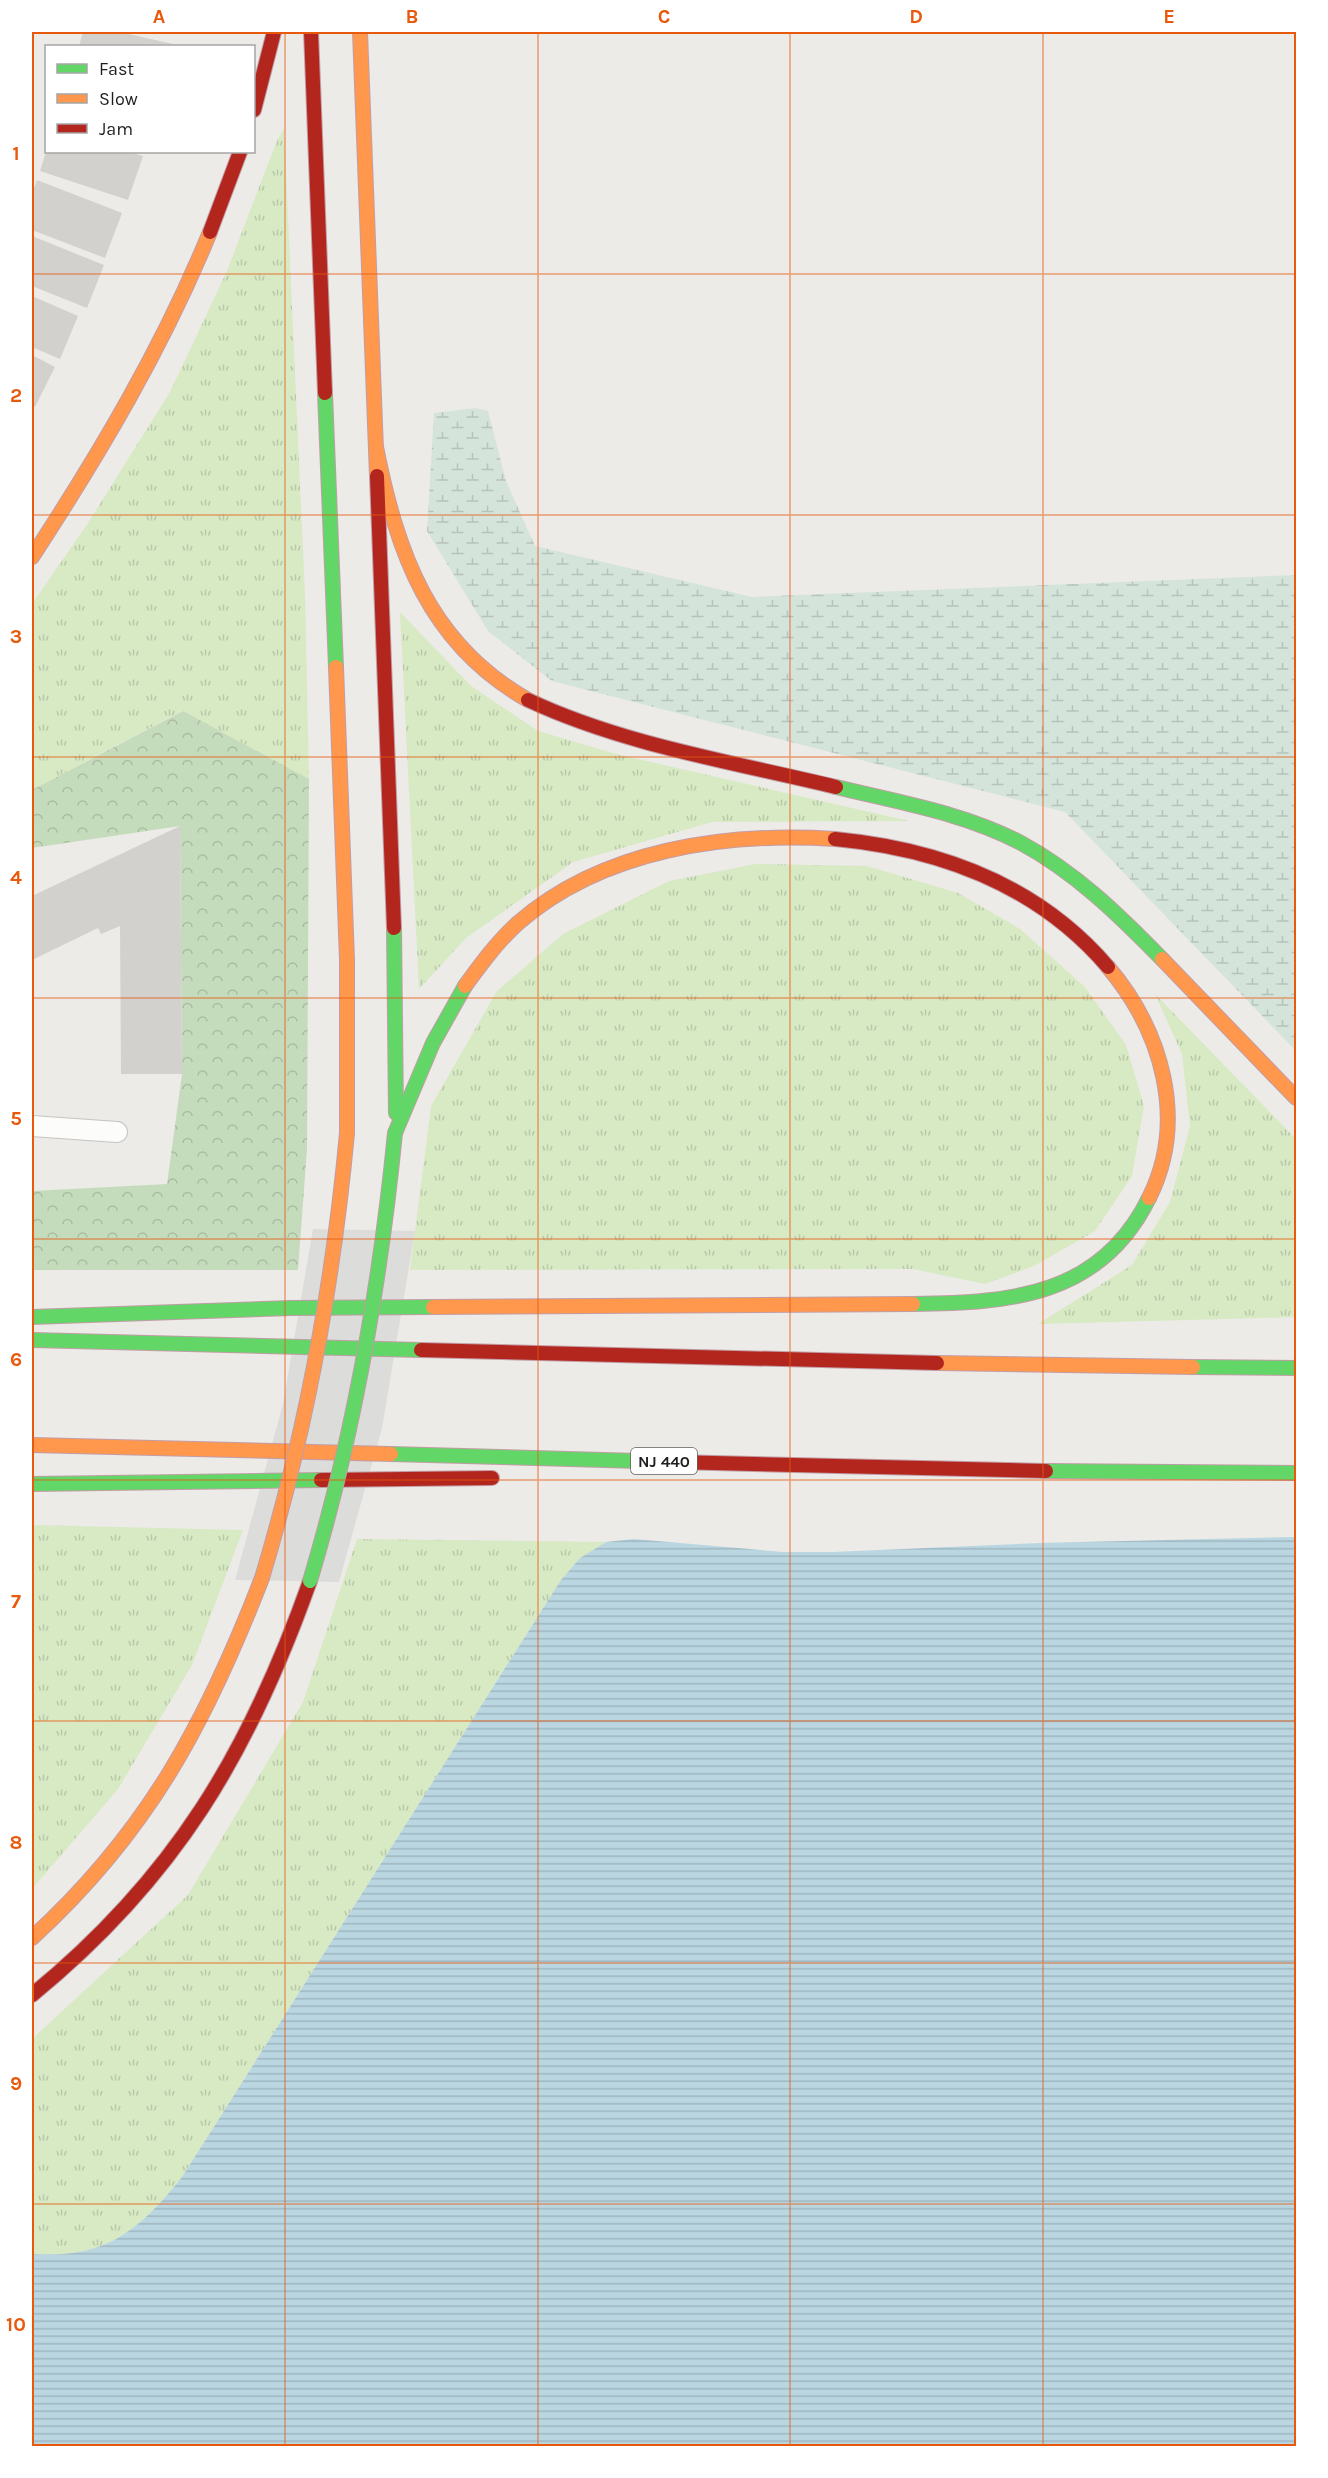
<svg xmlns="http://www.w3.org/2000/svg" width="1328" height="2478" viewBox="0 0 1328 2478" font-family="Karla,sans-serif">
<defs>
<pattern id="grass-tufts" width="24" height="20" patternUnits="userSpaceOnUse" patternTransform="scale(1.5)"><rect width="24" height="20" fill="#d7eac4"/><path d="M3 7l-1-3M5 7V3M7 7l1-3M15 17l-1-3M17 17v-4M19 17l1-3" fill="none" stroke="#b8c8a8"/></pattern>
<pattern id="forest-crowns" width="20" height="18" patternUnits="userSpaceOnUse" patternTransform="scale(1.5)"><rect width="20" height="18" fill="#c5dcbc"/><path d="M2 6a3 3 0 1 1 6 0M12 15a3 3 0 1 1 6 0" fill="none" stroke="#a9bca1"/></pattern>
<pattern id="wetland-marsh" width="20" height="14" patternUnits="userSpaceOnUse" patternTransform="scale(1.5)"><rect width="20" height="14" fill="#d4e4db"/><path d="M1 5h8M5 5V1M11 12h8M15 12V8" fill="none" stroke="#b6c3bc"/></pattern>
<pattern id="water-rules" width="6" height="5" patternUnits="userSpaceOnUse" patternTransform="scale(1.5)"><rect width="6" height="5" fill="#b9d6e1"/><path d="M0 2.5h6" fill="none" stroke="#9fb7c1"/></pattern>
</defs>
<rect width="100%" height="100%" fill="#ecebe7"/>
<!-- grass -->
<g fill="url(#grass-tufts)">
<path d="M 284,128 L 305,594 L 309,779 L 182,711 L 32,790 L 32,604 L 88,523 L 170,392 L 227,271 L 276,143 Z"/>
<path d="M 400,612 L 471,686 L 538,731 L 616,754 L 909,821 L 712,822 L 573,862 L 466,938 L 419,989 Z"/>
<path d="M 756,864 L 867,866 L 958,893 L 1020,929 L 1085,987 L 1126,1045 L 1144,1106 L 1132,1176 L 1095,1231 L 1034,1266 L 985,1284 L 913,1269 L 410,1270 L 431,1106 L 497,991 L 563,934 L 669,881 Z"/>
<path d="M 1155,994 L 1296,1139 L 1296,1317 L 1038,1324 L 1132,1265 L 1170,1202 L 1190,1126 L 1182,1054 Z"/>
<path d="M 32,1525 L 243,1530 L 192,1665 L 118,1789 L 32,1889 Z"/>
<path d="M 357,1539 L 606,1542 L 580,1558 L 561,1580 L 182,2177 C 138,2232 105,2259 32,2254 L 32,2039 L 188,1895 L 303,1702 Z"/>
</g>
<!-- forest -->
<path fill="url(#forest-crowns)" d="M 183,711 L 309,779 L 307,1149 L 298,1270 L 32,1270 L 32,1191 L 167,1184 L 182,1074 L 180,826 L 32,848 L 32,790 Z"/>
<!-- wetland -->
<path fill="url(#wetland-marsh)" d="M 476,408 L 488,411 L 506,481 L 535,546 L 752,597 L 1296,575 L 1296,1051 L 1065,812 L 552,681 L 488,631 L 427,531 L 434,413 Z"/>
<!-- water -->
<path fill="url(#water-rules)" d="M 1296,1537 L 1296,2446 L 32,2446 L 32,2254 C 105,2259 138,2232 182,2177 L 561,1580 L 580,1558 L 606,1542 L 634,1539 L 783,1552 L 833,1552 L 1040,1543 Z"/>
<!-- pier -->
<path fill="#dcdcda" d="M 313,1229 L 415,1231 L 382,1428 L 339,1582 L 235,1580 L 283,1404 Z"/>
<!-- building -->
<g fill="#d3d1ce">
<path d="M 83,32 L 120,32 L 173,44 L 79,46 Z"/>
<path d="M 46,152 L 130,152 L 143,156 L 128,200 L 40,171 Z"/>
<path d="M 37,180 L 122,213 L 105,258 L 32,230 L 32,194 Z"/>
<path d="M 32,236 L 104,265 L 87,308 L 32,286 Z"/>
<path d="M 32,296 L 78,316 L 60,359 L 32,347 Z"/>
<path d="M 32,355 L 55,367 L 35,407 L 32,405 Z"/>
<path d="M 180,826 L 182,1074 L 121,1074 L 120,926 L 101,934 L 98,928 L 32,960 L 32,896 Z"/>
</g>
<g fill="none" stroke-linecap="round" stroke-linejoin="round">
<!-- lane casing -->
<g stroke="#c5c4c3" stroke-width="22">
<path id="lane" d="M 32,1126 L 117,1132"/>
</g>
<!-- fast casing -->
<g stroke="#c29da6" stroke-width="16">
<g id="fast">
<path d="M 325,393 L 336,667"/>
<path d="M 836,787 C 898,802 964,813 1021,843 C 1075,872 1119,915 1162,959"/>
<path d="M 394,928 L 396,1113"/>
<path d="M 395,1133 L 433,1043 L 465,986"/>
<path d="M 913,1304 C 1011,1303 1101,1296 1149,1198"/>
<path d="M 32,1317 L 291,1308 L 433,1307"/>
<path d="M 32,1340 L 421,1350"/>
<path d="M 1193,1367 L 1296,1368"/>
<path d="M 391,1454 L 674,1462"/>
<path d="M 1046,1471 L 1296,1473"/>
<path d="M 32,1484 L 321,1480"/>
</g>
</g>
<!-- slow casing -->
<g stroke="#c29da6" stroke-width="16">
<g id="slow">
<path d="M 360,32 L 377,476"/>
<path d="M 376,447 C 397,553 429,644 528,700"/>
<path d="M 32,557 C 100,453 163,347 210,232"/>
<path d="M 336,667 L 347,960 L 347,1133"/>
<path d="M 1162,959 L 1296,1098"/>
<path d="M 1108,967 C 1162,1031 1188,1120 1149,1198"/>
<path d="M 465,986 C 481,964 497,942 518,923 C 603,849 726,832 835,839"/>
<path d="M 433,1307 L 913,1304"/>
<path d="M 937,1363 L 1193,1367"/>
<path d="M 32,1445 L 391,1454"/>
<path d="M 32,1938 C 148,1832 206,1723 262,1578"/>
</g>
</g>
<!-- jam casing -->
<g stroke="#c29da6" stroke-width="16">
<g id="jam">
<path d="M 311,32 L 325,393"/>
<path d="M 254,110 L 274,32"/>
<path d="M 210,232 L 240,152"/>
<path d="M 377,476 L 394,928"/>
<path d="M 528,700 C 624,745 733,762 836,787"/>
<path d="M 835,839 C 940,849 1038,885 1108,967"/>
<path d="M 421,1350 L 937,1363"/>
<path d="M 674,1462 L 1046,1471"/>
<path d="M 321,1480 L 492,1478"/>
<path d="M 32,1995 C 175,1878 249,1753 310,1581"/>
</g>
</g>
<!-- lane -->
<use href="#lane" stroke="#fcfcfb" stroke-width="20"/>
<!-- fast -->
<use href="#fast" stroke="#63d668" stroke-width="14"/>
<!-- slow -->
<use href="#slow" stroke="#ff974d" stroke-width="14"/>
<!-- jam -->
<use href="#jam" stroke="#b3261e" stroke-width="14"/>
<!-- fast-bridge casing -->
<g stroke="#c29da6" stroke-width="16" stroke-linecap="butt">
<path id="fast-bridge" d="M 310,1581 C 354,1434 380,1286 395,1133"/>
</g>
<!-- slow-bridge casing -->
<g stroke="#c29da6" stroke-width="16" stroke-linecap="butt">
<path id="slow-bridge" d="M 262,1578 C 306,1432 333,1285 347,1133"/>
</g>
<!-- fast-bridge -->
<use href="#fast-bridge" stroke="#63d668" stroke-width="14"/>
<!-- slow-bridge -->
<use href="#slow-bridge" stroke="#ff974d" stroke-width="14"/>
</g>
<!-- grid -->
<path fill="none" stroke="#e8590c" stroke-width="1.5" stroke-opacity="0.55" d="M 285,32 L 285,2446M 538,32 L 538,2446M 790,32 L 790,2446M 1043,32 L 1043,2446M 32,274 L 1296,274M 32,515 L 1296,515M 32,757 L 1296,757M 32,998 L 1296,998M 32,1239 L 1296,1239M 32,1480 L 1296,1480M 32,1721 L 1296,1721M 32,1963 L 1296,1963M 32,2204 L 1296,2204"/>
<g text-anchor="middle" stroke-width="4.5" stroke-linejoin="round" paint-order="stroke">
<!-- shield labels -->
<rect fill="#fff" stroke="#626262" stroke-width="1.5" x="631" y="1448" width="66" height="26" rx="4.5"/>
<g font-size="16" font-weight="bold" fill="#1e1e1e">
<text x="664" y="1467">NJ 440</text>
</g>
</g>
<!-- border -->
<rect width="1328" height="2478" fill="none" stroke="#ffffff" stroke-width="66"/>
<!-- legend -->
<rect x="45" y="45" width="210" height="108" fill="#ffffff" stroke="#a5a5a5" stroke-width="1.5"/>
<rect x="57" y="64" width="30" height="9" fill="#63d668" stroke="#a5a5a5" stroke-width="1.5"/>
<text x="99" y="75" font-size="18" fill="#1e1e1e">Fast</text>
<rect x="57" y="94" width="30" height="9" fill="#ff974d" stroke="#a5a5a5" stroke-width="1.5"/>
<text x="99" y="105" font-size="18" fill="#1e1e1e">Slow</text>
<rect x="57" y="124" width="30" height="9" fill="#b3261e" stroke="#a5a5a5" stroke-width="1.5"/>
<text x="99" y="135" font-size="18" fill="#1e1e1e">Jam</text>
<rect x="33" y="33" width="1262" height="2412" fill="none" stroke="#e8590c" stroke-width="2"/>
<g font-size="20" text-anchor="middle" font-weight="bold" fill="#e8590c">
<text x="159" y="23">A</text>
<text x="412" y="23">B</text>
<text x="664" y="23">C</text>
<text x="916" y="23">D</text>
<text x="1169" y="23">E</text>
<text x="16" y="160">1</text>
<text x="16" y="402">2</text>
<text x="16" y="643">3</text>
<text x="16" y="884">4</text>
<text x="16" y="1125">5</text>
<text x="16" y="1366">6</text>
<text x="16" y="1608">7</text>
<text x="16" y="1849">8</text>
<text x="16" y="2090">9</text>
<text x="16" y="2331">10</text>
</g>
</svg>
